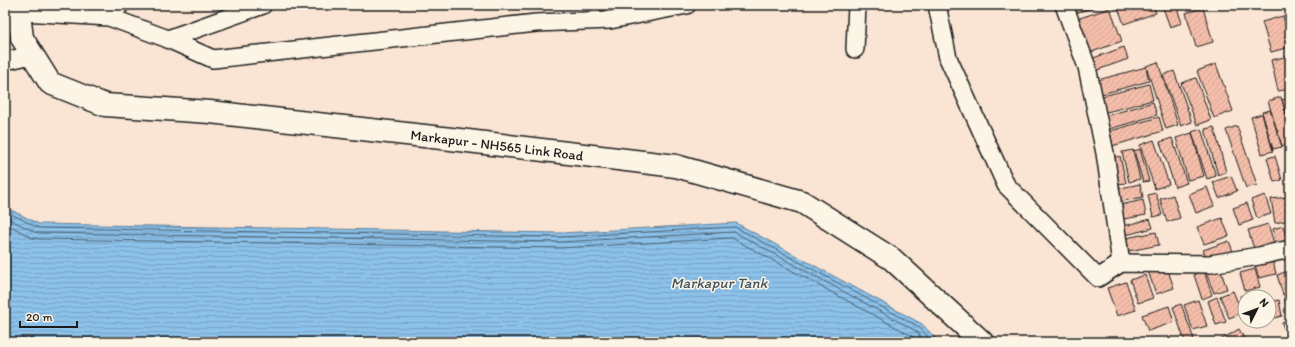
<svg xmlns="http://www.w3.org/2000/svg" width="1295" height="347" viewBox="0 0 1295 347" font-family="Itim,sans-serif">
<defs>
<pattern id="water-rules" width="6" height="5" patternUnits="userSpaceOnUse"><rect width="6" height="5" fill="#8cc1e9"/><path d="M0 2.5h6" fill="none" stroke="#78a5c7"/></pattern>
<pattern id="building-hatch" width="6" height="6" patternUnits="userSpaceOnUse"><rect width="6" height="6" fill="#f5beaa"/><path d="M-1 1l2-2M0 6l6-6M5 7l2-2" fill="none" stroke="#d1a392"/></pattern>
</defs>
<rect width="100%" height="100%" fill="#fae4d3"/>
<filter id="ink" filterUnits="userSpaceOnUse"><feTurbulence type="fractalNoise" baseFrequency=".025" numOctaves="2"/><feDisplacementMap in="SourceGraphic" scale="8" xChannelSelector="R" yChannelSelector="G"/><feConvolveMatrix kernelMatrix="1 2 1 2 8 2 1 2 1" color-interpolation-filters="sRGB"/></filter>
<g filter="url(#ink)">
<!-- water -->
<path fill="url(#water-rules)" stroke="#5f7f97" d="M 5,207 L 39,224 L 561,233 L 736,223 L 922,324 L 939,342 L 5,342 Z"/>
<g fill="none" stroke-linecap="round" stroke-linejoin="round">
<!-- shore -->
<g stroke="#495e6e" stroke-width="1">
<path d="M 5,211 L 39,228 L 560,237 L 735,227 L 919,327 L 933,342"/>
<path d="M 5,217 L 35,232 L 39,233 L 560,242 L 734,232 L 916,331 L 926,342"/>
<path d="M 5,223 L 32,238 L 39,239 L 560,248 L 732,238 L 912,336 L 918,342"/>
</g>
</g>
<!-- building -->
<g fill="url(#building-hatch)" stroke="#1c1c1c">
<path d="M 1069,5 L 1102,5 L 1072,14 Z"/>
<path d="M 1117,5 L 1153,5 L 1156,13 L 1124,24 Z"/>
<path d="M 1162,5 L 1176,5 L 1182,23 L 1170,27 Z"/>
<path d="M 1110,8 L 1122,41 L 1089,53 L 1077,19 Z"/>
<path d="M 1203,8 L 1213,42 L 1196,47 L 1186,13 Z"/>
<path d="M 1283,16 L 1290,40 L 1290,47 L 1271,52 L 1262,22 Z"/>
<path d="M 1124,47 L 1128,59 L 1092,72 L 1088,60 Z"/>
<path d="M 1289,56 L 1290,89 L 1278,91 L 1271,60 Z"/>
<path d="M 1158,62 L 1178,125 L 1166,129 L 1146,66 Z"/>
<path d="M 1216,64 L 1233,111 L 1214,118 L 1197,71 Z"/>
<path d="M 1146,67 L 1149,81 L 1098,95 L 1094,81 Z"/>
<path d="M 1174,71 L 1192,122 L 1181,126 L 1163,75 Z"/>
<path d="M 1196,78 L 1211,120 L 1197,125 L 1181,83 Z"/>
<path d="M 1149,84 L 1153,100 L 1103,113 L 1099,97 Z"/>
<path d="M 1281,97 L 1290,127 L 1290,143 L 1282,146 L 1268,101 Z"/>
<path d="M 1290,98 L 1290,126 L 1282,100 Z"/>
<path d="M 1153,102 L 1157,115 L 1106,130 L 1102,117 Z"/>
<path d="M 1270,110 L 1282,147 L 1273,149 L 1262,112 Z"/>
<path d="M 1262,114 L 1273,151 L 1262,154 L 1251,117 Z"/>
<path d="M 1159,117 L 1163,131 L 1112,146 L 1107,132 Z"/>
<path d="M 1237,126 L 1257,185 L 1246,188 L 1226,130 Z"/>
<path d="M 1214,127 L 1226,172 L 1218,175 L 1205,129 Z"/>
<path d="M 1201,129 L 1216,176 L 1207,179 L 1192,132 Z"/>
<path d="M 1192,133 L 1204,176 L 1188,180 L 1176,138 Z"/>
<path d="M 1172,138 L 1187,183 L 1175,187 L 1160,142 Z"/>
<path d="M 1154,140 L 1169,184 L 1155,189 L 1140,145 Z"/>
<path d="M 1140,149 L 1149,181 L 1143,182 L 1134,151 Z"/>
<path d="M 1133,150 L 1140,179 L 1129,182 L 1122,152 Z"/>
<path d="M 1120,156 L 1126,183 L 1117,184 L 1112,158 Z"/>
<path d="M 1275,156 L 1282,180 L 1274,182 L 1267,158 Z"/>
<path d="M 1231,176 L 1237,191 L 1219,198 L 1213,182 Z"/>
<path d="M 1140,184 L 1143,197 L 1119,202 L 1116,189 Z"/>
<path d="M 1207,187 L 1214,206 L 1196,213 L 1189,194 Z"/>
<path d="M 1156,193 L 1162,215 L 1153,217 L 1148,195 Z"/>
<path d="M 1173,195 L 1180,218 L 1167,222 L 1160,199 Z"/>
<path d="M 1265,195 L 1271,214 L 1257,218 L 1251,200 Z"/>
<path d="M 1288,197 L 1290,220 L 1275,223 L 1271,199 Z"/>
<path d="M 1143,200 L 1146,215 L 1119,220 L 1116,206 Z"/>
<path d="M 1247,203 L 1253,220 L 1239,225 L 1233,208 Z"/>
<path d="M 1222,218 L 1229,236 L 1204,244 L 1197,227 Z"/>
<path d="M 1150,219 L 1153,228 L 1122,236 L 1120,227 Z"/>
<path d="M 1268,224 L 1276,249 L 1256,255 L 1248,230 Z"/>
<path d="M 1283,226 L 1288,243 L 1277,246 L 1273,229 Z"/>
<path d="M 1156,232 L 1159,245 L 1124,252 L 1121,239 Z"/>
<path d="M 1229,241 L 1234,254 L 1207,263 L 1203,250 Z"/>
<path d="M 1272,257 L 1276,274 L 1259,278 L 1254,262 Z"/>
<path d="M 1166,265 L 1174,288 L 1156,294 L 1148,271 Z"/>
<path d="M 1219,266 L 1227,289 L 1214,293 L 1205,270 Z"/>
<path d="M 1255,269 L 1260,287 L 1245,291 L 1240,273 Z"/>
<path d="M 1290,270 L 1290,292 L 1283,295 L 1277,275 Z"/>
<path d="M 1204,271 L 1212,295 L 1202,299 L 1194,275 Z"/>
<path d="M 1145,275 L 1153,298 L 1138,303 L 1130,280 Z"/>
<path d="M 1126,282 L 1136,310 L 1117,316 L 1107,288 Z"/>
<path d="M 1233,291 L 1242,313 L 1229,318 L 1220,296 Z"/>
<path d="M 1259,291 L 1261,297 L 1245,297 L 1245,314 L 1240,296 Z"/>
<path d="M 1290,295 L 1290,314 L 1289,314 L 1284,297 Z"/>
<path d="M 1217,297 L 1226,322 L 1216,325 L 1208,301 Z"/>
<path d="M 1198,300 L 1207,326 L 1193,330 L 1184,305 Z"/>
<path d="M 1279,300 L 1282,316 L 1270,319 L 1269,302 Z"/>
<path d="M 1181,304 L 1194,339 L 1185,342 L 1173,307 Z"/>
<path d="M 1169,306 L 1174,322 L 1148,331 L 1142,315 Z"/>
<path d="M 1290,320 L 1290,340 L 1288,341 L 1282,323 Z"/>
<path d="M 1239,329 L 1245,340 L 1241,342 L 1217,342 Z"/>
</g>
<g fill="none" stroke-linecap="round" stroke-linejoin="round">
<!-- street casing -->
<g stroke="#1c1c1c" stroke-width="20">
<g id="street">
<path d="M 937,5 L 948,58 L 1006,185 L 1098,278 L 1121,263 L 1210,264 L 1259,256 L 1290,249"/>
<path d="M 1064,5 L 1087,67 L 1105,153 L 1121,263"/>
<path d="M 5,11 L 109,17 L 168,39 L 263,5"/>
<path d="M 109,17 L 120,5"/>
<path d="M 168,39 L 213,59 L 536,23 L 610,20 L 687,5"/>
<path d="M 855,49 L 857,5"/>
<path d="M 5,61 L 32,55"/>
</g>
</g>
<!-- primary casing -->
<g stroke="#1c1c1c" stroke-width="25">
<path id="primary" d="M 18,5 L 22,38 L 50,83 L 105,105 L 210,112 L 451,139 L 676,166 L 802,202 L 892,259 L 982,342"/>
</g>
<!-- street -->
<use href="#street" stroke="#fcf5e5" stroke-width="17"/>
<!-- primary -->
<use href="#primary" stroke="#fcf5e5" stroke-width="22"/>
</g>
</g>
<g text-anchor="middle" stroke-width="3" stroke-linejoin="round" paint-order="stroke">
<!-- street labels -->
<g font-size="14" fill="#1c1c1c" stroke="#fcf5e5">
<text transform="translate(497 145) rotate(7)" y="5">Markapur - NH565 Link Road</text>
</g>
<!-- water labels -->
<g font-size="15" font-style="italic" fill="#435664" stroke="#fcf5e5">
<text x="719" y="288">Markapur Tank</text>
</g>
</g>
<!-- margin -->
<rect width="1295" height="347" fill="none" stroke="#fcf5e5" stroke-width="20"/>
<rect x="10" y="10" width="1275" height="327" fill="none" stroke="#1c1c1c" stroke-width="1.5" filter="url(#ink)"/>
<!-- north arrow -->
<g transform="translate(1257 309) rotate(48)"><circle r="19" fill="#fcf5e5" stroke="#a29e95"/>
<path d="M0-3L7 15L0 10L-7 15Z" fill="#1c1c1c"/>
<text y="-6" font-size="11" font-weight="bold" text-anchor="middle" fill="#1c1c1c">N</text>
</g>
<!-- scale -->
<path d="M20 321v6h57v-6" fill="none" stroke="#1c1c1c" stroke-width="2"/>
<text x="26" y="321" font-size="12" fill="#1c1c1c" stroke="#fcf5e5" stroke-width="3" paint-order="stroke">20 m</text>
</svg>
